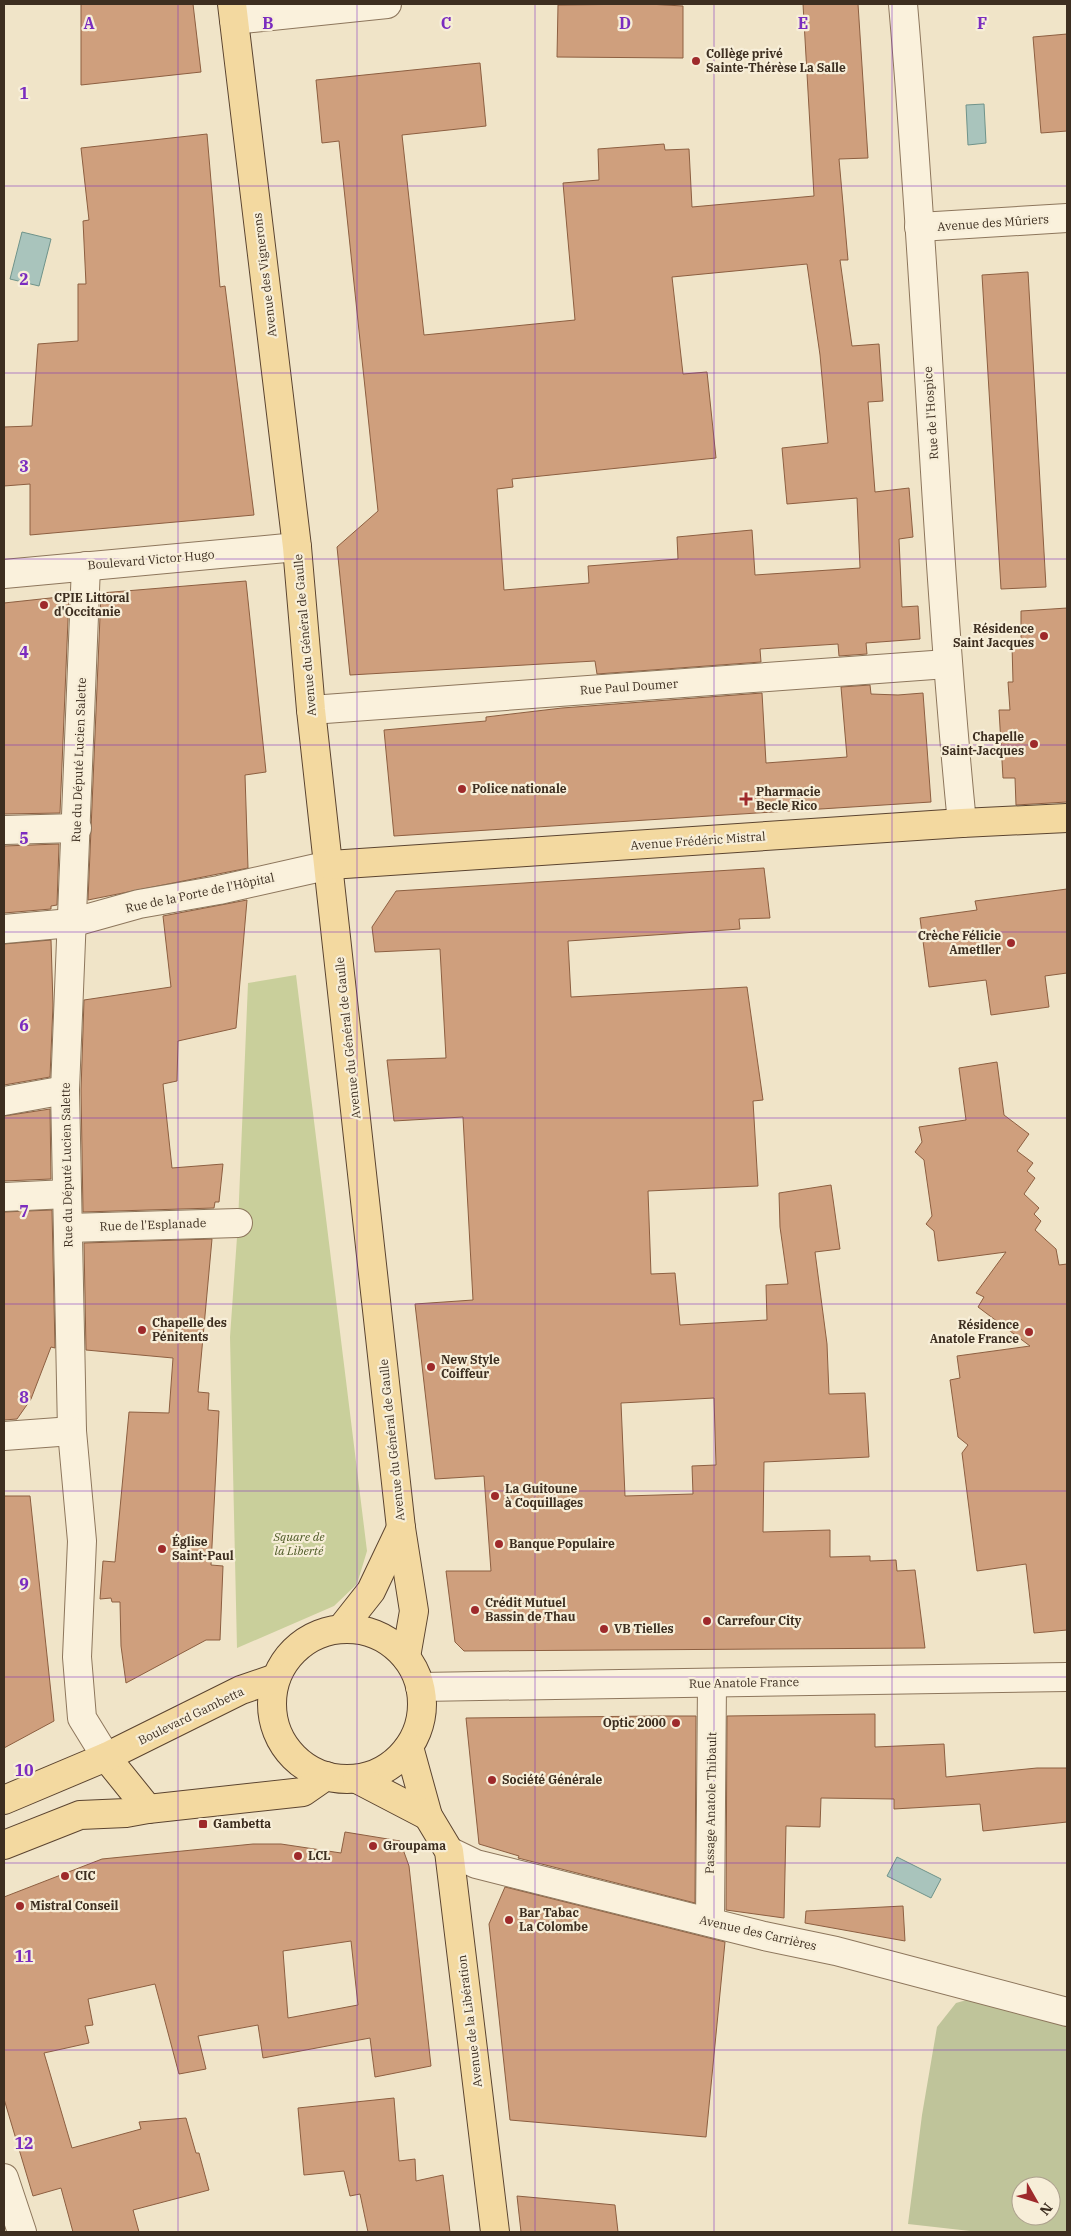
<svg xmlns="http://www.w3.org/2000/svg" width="1071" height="2236" viewBox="0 0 1071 2236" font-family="'IBM Plex Serif',serif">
<rect width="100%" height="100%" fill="#f0e4c8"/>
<!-- green -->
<path fill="#c9cf9b" d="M 296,975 L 367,1551 L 357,1584 L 334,1606 L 237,1648 L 230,1337 L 238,1223 L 248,983 Z"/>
<!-- cemetery -->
<path fill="#bfc49a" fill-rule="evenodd" d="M 977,1997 L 1067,2024 L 1067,2232 L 979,2232 L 908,2224 L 922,2115 L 937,2027 L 956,2003 ZM 1021,2186 L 1051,2186 L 1051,2216 L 1021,2216 Z"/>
<!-- water -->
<g fill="#a9c4bc" stroke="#6f938a">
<path d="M 984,104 L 986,143 L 968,145 L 966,105 Z"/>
<path d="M 22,232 L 51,239 L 39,286 L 10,279 Z"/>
<path d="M 897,1857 L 941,1879 L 931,1898 L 887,1876 Z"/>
</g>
<!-- building -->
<g fill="#cf9f7d" stroke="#8d5f41" fill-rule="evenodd">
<path d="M 81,4 L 193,4 L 201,72 L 81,85 Z"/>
<path d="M 648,4 L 683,6 L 683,58 L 557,57 L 558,5 Z"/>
<path d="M 803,4 L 858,4 L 868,158 L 839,159 L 848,260 L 840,260 L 852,346 L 879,344 L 883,401 L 868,402 L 875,492 L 909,488 L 913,537 L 899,539 L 902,607 L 918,606 L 920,639 L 866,643 L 867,654 L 839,656 L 838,644 L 760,649 L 761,662 L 597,674 L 595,661 L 350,675 L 337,547 L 378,511 L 339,141 L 322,143 L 316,80 L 480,63 L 486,126 L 402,135 L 424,335 L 575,320 L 563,183 L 599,180 L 598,149 L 664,144 L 665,150 L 689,149 L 692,207 L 814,196 ZM 807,264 L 820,355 L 828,443 L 782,448 L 787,504 L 857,498 L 860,568 L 755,575 L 752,530 L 677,537 L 678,559 L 588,566 L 589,583 L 504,590 L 497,489 L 513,487 L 512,479 L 716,458 L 707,372 L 683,374 L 672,277 Z"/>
<path d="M 1067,34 L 1067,131 L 1041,133 L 1033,37 Z"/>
<path d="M 207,134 L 220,287 L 225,286 L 254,515 L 30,535 L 30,484 L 4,486 L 4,427 L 32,426 L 38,344 L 78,341 L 78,284 L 86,284 L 83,221 L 89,220 L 81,148 Z"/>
<path d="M 1028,272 L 1046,587 L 1001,589 L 982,275 Z"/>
<path d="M 246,581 L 266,772 L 245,775 L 248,868 L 88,900 L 101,593 Z"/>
<path d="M 69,596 L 60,813 L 4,814 L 4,603 Z"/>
<path d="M 1067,608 L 1067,802 L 1016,805 L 1015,778 L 1003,778 L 999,710 L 1010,710 L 1008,682 L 1013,682 L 1012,645 L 1021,644 L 1021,611 Z"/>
<path d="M 870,685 L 871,694 L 898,695 L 923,693 L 931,802 L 394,836 L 384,730 L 486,721 L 486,717 L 562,708 L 762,693 L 766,763 L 847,757 L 841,687 Z"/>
<path d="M 59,844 L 57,905 L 51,906 L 51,909 L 4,913 L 4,846 Z"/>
<path d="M 764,868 L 770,918 L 739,919 L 740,929 L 568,941 L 571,997 L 747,987 L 763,1100 L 753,1101 L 758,1186 L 648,1191 L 651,1274 L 675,1273 L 680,1325 L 767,1320 L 766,1285 L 788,1284 L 780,1227 L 779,1193 L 831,1185 L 840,1249 L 815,1252 L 827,1344 L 829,1394 L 865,1393 L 869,1457 L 764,1462 L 763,1532 L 830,1530 L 830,1557 L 870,1556 L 870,1561 L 896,1560 L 897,1571 L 915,1570 L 925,1648 L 464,1651 L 455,1642 L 446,1571 L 491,1571 L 484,1476 L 435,1479 L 415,1304 L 473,1300 L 463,1117 L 394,1121 L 387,1060 L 446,1058 L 440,949 L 375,952 L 372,927 L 396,891 ZM 714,1398 L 716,1465 L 692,1466 L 693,1494 L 625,1496 L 621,1403 Z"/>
<path d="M 1067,889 L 1067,973 L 1045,976 L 1049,1007 L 991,1015 L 986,980 L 929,987 L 920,918 L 977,910 L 975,901 Z"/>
<path d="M 247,900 L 236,1028 L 178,1041 L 177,1081 L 163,1084 L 172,1168 L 223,1164 L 219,1202 L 215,1202 L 214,1208 L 83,1212 L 81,1090 L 84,1000 L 171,987 L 163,916 Z"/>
<path d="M 51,940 L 53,1005 L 50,1077 L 4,1085 L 4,944 Z"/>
<path d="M 997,1062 L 1004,1115 L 1029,1134 L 1017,1151 L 1033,1163 L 1027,1171 L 1035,1178 L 1024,1194 L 1039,1208 L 1034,1214 L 1041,1221 L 1035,1230 L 1056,1249 L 1059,1265 L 1067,1264 L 1067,1630 L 1034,1633 L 1026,1564 L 977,1571 L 962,1453 L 968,1445 L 958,1437 L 950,1380 L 960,1378 L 957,1356 L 1030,1346 L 978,1307 L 984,1297 L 976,1293 L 1006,1252 L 938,1261 L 934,1231 L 926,1224 L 932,1216 L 924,1160 L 915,1152 L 922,1142 L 919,1127 L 966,1120 L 959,1068 Z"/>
<path d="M 50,1109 L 51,1179 L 4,1181 L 4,1116 Z"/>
<path d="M 52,1210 L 55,1348 L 51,1347 L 31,1399 L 17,1419 L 4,1420 L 4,1212 Z"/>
<path d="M 212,1239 L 198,1392 L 209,1393 L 208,1410 L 219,1411 L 211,1565 L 223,1566 L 220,1640 L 206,1640 L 126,1683 L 121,1646 L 120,1602 L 112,1602 L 111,1598 L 100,1599 L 103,1561 L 115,1562 L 129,1412 L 169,1413 L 173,1358 L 86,1350 L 84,1243 Z"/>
<path d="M 4,1496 L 30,1496 L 54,1721 L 4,1748 Z"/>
<path d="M 875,1714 L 875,1747 L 944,1744 L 946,1777 L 1037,1768 L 1067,1768 L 1067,1822 L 983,1831 L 980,1804 L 894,1809 L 894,1799 L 821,1798 L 820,1827 L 786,1826 L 784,1918 L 726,1910 L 727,1716 Z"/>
<path d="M 658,1716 L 696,1716 L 695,1903 L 518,1858 L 519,1856 L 479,1844 L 466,1718 Z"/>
<path d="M 345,1832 L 400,1841 L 409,1866 L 431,2066 L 375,2077 L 370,2038 L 263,2058 L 258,2025 L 198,2036 L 206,2069 L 179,2074 L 155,1984 L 88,1999 L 93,2025 L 85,2026 L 89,2043 L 44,2053 L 72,2148 L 141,2129 L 139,2122 L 186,2118 L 196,2153 L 199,2153 L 209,2190 L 133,2210 L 139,2232 L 73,2232 L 61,2188 L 33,2196 L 4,2099 L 4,1897 L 102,1859 L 253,1844 L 281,1844 L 341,1853 ZM 351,1941 L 358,2005 L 288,2018 L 283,1951 Z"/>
<path d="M 505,1887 L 725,1942 L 706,2137 L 510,2120 L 489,1924 Z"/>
<path d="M 903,1906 L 905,1941 L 805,1923 L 806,1911 Z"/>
<path d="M 394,2098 L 399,2161 L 415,2159 L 416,2181 L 443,2175 L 450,2232 L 368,2232 L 360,2194 L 350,2196 L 344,2171 L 304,2175 L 298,2108 Z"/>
<path d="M 517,2196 L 615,2205 L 618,2232 L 521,2232 Z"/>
</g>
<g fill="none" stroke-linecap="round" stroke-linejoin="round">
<!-- minor casing -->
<g stroke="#8d765c" stroke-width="30">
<g id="minor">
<path d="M 903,4 C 927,277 935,550 962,823"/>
<path d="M 234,20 L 387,4"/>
<path d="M 919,227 L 1067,218"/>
<path d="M 86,566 L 65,1090 L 72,1431 L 82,1541 L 77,1657 L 82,1718 L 106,1757"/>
<path d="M 4,574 L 297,547"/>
<path d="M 311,710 L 947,664"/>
<path d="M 4,830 L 77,828"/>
<path d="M 4,929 L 71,923 L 139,904 L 219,890 L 330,865"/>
<path d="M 4,1101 L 65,1090"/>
<path d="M 4,1197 L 67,1194"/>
<path d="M 68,1228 L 238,1223"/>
<path d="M 4,1436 L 72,1431"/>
<path d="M 420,1687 L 1067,1677"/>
<path d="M 449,1851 L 476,1864 L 764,1936 L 836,1951 L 1067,2012"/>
<path d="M 710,1922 L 712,1683"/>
<path d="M 4,2178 L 22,2232"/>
</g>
</g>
<!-- major casing -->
<g stroke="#5b4430" stroke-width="30">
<g id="major">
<path d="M 232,4 L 297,547 L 311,710 L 401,1528 L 414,1611 L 406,1657"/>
<path d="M 330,865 L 962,823 L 1067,818"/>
<path d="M 341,1629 L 371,1591 L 401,1528"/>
<circle cx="347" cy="1704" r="75"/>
<path d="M 409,1747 L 428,1816 L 449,1851 L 495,2232"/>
<path d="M 106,1757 L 148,1809"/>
<path d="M 357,1779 L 428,1816"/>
<path d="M 4,1800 L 106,1757 L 241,1690 L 276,1678"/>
<path d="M 4,1845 L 80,1815 L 126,1813 L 148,1809 L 303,1792 L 326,1776"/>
</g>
</g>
<!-- minor -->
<use href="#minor" stroke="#faf1dc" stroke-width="28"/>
<!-- major -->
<use href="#major" stroke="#f3d9a0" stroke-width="28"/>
</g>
<!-- grid -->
<path fill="none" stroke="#7b2cbf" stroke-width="1" stroke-opacity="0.55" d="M 178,4 L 178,2232M 357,4 L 357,2232M 535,4 L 535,2232M 714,4 L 714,2232M 892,4 L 892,2232M 4,186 L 1067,186M 4,373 L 1067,373M 4,559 L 1067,559M 4,745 L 1067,745M 4,932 L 1067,932M 4,1118 L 1067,1118M 4,1304 L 1067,1304M 4,1491 L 1067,1491M 4,1677 L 1067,1677M 4,1863 L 1067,1863M 4,2050 L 1067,2050"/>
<!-- markers -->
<g fill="#9e2a2b" stroke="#f7eed8" stroke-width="2">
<circle cx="696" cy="61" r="5"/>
<circle cx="44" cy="605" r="5"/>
<circle cx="1044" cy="636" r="5"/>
<circle cx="1034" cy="744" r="5"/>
<circle cx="462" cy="789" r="5"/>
<path d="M743.5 791.5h5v5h5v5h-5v5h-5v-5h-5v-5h5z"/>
<circle cx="1011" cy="943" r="5"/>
<circle cx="142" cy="1330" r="5"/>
<circle cx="1029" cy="1332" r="5"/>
<circle cx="431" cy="1367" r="5"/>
<circle cx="495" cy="1496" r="5"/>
<circle cx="499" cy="1544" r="5"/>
<circle cx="162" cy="1549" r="5"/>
<circle cx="475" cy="1610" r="5"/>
<circle cx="707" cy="1621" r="5"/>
<circle cx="604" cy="1629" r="5"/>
<circle cx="676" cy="1723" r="5"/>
<circle cx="492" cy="1780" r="5"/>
<rect x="198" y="1819" width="10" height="10" rx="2.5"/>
<circle cx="373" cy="1846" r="5"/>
<circle cx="298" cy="1856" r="5"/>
<circle cx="65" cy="1876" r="5"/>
<circle cx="20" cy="1906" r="5"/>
<circle cx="509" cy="1920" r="5"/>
</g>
<g text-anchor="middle" stroke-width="4.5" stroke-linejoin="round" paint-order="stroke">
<!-- poi labels -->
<g font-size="12" font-weight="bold" fill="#3d2e20" stroke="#f7eed8" text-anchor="start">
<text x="706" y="58">Collège privé<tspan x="706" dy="14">Sainte-Thérèse La Salle</tspan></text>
<text x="54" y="602">CPIE Littoral<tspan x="54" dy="14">d'Occitanie</tspan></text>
<text x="1034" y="633" text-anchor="end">Résidence<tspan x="1034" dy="14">Saint Jacques</tspan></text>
<text x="1024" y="741" text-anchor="end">Chapelle<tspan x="1024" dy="14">Saint-Jacques</tspan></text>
<text x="472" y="793">Police nationale</text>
<text x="756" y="796">Pharmacie<tspan x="756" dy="14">Becle Rico</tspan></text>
<text x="1001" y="940" text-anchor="end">Crèche Félicie<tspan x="1001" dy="14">Ametller</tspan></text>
<text x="152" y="1327">Chapelle des<tspan x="152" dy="14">Pénitents</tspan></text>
<text x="1019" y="1329" text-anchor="end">Résidence<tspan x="1019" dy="14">Anatole France</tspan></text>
<text x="441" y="1364">New Style<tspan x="441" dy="14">Coiffeur</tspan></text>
<text x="505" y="1493">La Guitoune<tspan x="505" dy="14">à Coquillages</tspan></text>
<text x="172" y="1546">Église<tspan x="172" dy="14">Saint-Paul</tspan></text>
<text x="509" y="1548">Banque Populaire</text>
<text x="485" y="1607">Crédit Mutuel<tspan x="485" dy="14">Bassin de Thau</tspan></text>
<text x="717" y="1625">Carrefour City</text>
<text x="614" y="1633">VB Tielles</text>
<text x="666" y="1727" text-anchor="end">Optic 2000</text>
<text x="502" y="1784">Société Générale</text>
<text x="213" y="1828">Gambetta</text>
<text x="383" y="1850">Groupama</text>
<text x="308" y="1860">LCL</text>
<text x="75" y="1880">CIC</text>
<text x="30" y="1910">Mistral Conseil</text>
<text x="519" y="1917">Bar Tabac<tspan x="519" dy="14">La Colombe</tspan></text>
</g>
<!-- street labels -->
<g font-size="12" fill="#3d2e20" stroke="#f7eed8">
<text transform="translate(993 223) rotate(-4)" y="4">Avenue des Mûriers</text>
<text transform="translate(265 275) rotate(-97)" y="4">Avenue des Vignerons</text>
<text transform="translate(931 413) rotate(-94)" y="4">Rue de l'Hospice</text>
<text transform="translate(151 560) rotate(-5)" y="4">Boulevard Victor Hugo</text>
<text transform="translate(305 635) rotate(-95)" y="4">Avenue du Général de Gaulle</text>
<text transform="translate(629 687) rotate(-4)" y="4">Rue Paul Doumer</text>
<text transform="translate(79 760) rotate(-88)" y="4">Rue du Député Lucien Salette</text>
<text transform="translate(698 841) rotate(-4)" y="4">Avenue Frédéric Mistral</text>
<text transform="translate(200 893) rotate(-12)" y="4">Rue de la Porte de l'Hôpital</text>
<text transform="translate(348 1038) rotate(-96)" y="4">Avenue du Général de Gaulle</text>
<text transform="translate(67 1165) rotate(-91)" y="4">Rue du Député Lucien Salette</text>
<text transform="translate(153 1225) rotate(-2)" y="4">Rue de l'Esplanade</text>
<text transform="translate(392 1440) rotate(-96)" y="4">Avenue du Général de Gaulle</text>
<text transform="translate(744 1683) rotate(-1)" y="4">Rue Anatole France</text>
<text transform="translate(191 1716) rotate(-26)" y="4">Boulevard Gambetta</text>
<text transform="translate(711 1803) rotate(-89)" y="4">Passage Anatole Thibault</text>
<text transform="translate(758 1933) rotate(13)" y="4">Avenue des Carrières</text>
<text transform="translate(470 2021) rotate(-97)" y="4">Avenue de la Libération</text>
</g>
<!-- park labels -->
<g font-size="12" font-style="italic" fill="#4d5a26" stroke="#f7eed8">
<text x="299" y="1541">Square de<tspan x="299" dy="14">la Liberté</tspan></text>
</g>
</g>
<g font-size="16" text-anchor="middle" font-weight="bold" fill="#7b2cbf" stroke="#f7eed8" stroke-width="4.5" stroke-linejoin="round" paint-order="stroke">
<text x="89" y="29">A</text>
<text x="268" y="29">B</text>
<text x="446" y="29">C</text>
<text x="625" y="29">D</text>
<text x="803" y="29">E</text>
<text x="982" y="29">F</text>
<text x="24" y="99">1</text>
<text x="24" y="285">2</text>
<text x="24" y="472">3</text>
<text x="24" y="658">4</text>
<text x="24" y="844">5</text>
<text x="24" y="1031">6</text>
<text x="24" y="1217">7</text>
<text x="24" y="1403">8</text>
<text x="24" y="1590">9</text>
<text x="24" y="1776">10</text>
<text x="24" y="1962">11</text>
<text x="24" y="2149">12</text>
</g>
<!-- border -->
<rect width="1071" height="2236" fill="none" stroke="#3d2e20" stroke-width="10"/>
<!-- north arrow -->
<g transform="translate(1036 2201) rotate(129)"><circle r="24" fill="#f7eed8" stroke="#ada18e"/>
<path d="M0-4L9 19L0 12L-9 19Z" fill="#9e2a2b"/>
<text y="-8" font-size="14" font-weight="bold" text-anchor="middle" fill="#3d2e20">N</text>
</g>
</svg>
